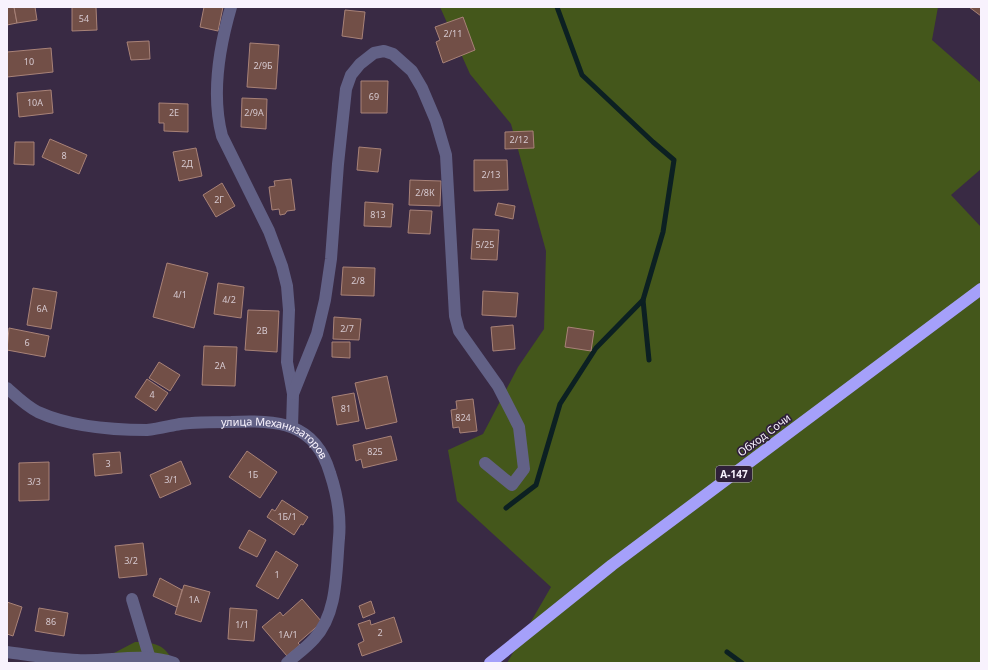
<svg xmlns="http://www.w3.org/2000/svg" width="988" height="670" viewBox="0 0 988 670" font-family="'Noto Sans',sans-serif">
<rect width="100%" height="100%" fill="#392a44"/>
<!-- green -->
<g fill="#44571b">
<path d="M 440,7 L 938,7 L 932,40 L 981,83 L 981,169 L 951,195 L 981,227 L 981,663 L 507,663 L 551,587 L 457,501 L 448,450 L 483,434 L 518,367 L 544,329 L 546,251 L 511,124 L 470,74 Z"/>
<path d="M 135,642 C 153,642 166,644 173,663 L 95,663 Z"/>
</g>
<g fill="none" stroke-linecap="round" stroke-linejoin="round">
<!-- stream -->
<g stroke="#0c2022" stroke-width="5">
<path d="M 557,7 L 582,75 L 653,142 L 674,160 L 663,232 L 643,300 L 649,360"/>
<path d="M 506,508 L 536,485 L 560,404 L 596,348 L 643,300"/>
<path d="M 727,652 L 742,663"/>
</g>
</g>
<!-- building -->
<g fill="#724f47" stroke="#a88278">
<path d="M 7,7 L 14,7 L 17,23 L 7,25 Z"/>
<path d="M 14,7 L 35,7 L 37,20 L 17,23 Z"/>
<path d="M 72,7 L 96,7 L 97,30 L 72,31 Z"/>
<path d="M 204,7 L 223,7 L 218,31 L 200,27 Z"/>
<path d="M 969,7 L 981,7 L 981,16 Z"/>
<path d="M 345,10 L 365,12 L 362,39 L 342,36 Z"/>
<path d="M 463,17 L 475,50 L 443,63 L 436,42 L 440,40 L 435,27 Z"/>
<path d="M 149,41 L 150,59 L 131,60 L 127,42 Z"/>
<path d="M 250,43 L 279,45 L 276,89 L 247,87 Z"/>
<path d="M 51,48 L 53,72 L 7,77 L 7,52 Z"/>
<path d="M 361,81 L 388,81 L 387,113 L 361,113 Z"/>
<path d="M 51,90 L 53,113 L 19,117 L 17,93 Z"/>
<path d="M 242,98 L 267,99 L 266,129 L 241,127 Z"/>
<path d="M 159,103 L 188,104 L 188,132 L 164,131 L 164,123 L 159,123 Z"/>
<path d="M 533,131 L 534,148 L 505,149 L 505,132 Z"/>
<path d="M 50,139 L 87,155 L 79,174 L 42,157 Z"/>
<path d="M 15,142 L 34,142 L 34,165 L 14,164 Z"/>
<path d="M 359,147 L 381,149 L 378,172 L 357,170 Z"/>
<path d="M 196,148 L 202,176 L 179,181 L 173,152 Z"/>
<path d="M 474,160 L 507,160 L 508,190 L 474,191 Z"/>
<path d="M 291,179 L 295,210 L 287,211 L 285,214 L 280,215 L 279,209 L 272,210 L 269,187 L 275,186 L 274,181 Z"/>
<path d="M 410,180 L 441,181 L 440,206 L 409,205 Z"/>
<path d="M 222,183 L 235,206 L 216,217 L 203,195 Z"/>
<path d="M 365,202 L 393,204 L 391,227 L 364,226 Z"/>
<path d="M 498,203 L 515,206 L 513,219 L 495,215 Z"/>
<path d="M 410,210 L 432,211 L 430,234 L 408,233 Z"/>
<path d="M 473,229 L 499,230 L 497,260 L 471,259 Z"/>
<path d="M 167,263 L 208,273 L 194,328 L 153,317 Z"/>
<path d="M 343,267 L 375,268 L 374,296 L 341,295 Z"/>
<path d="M 218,283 L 244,287 L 241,318 L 214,314 Z"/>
<path d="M 33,288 L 57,292 L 51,329 L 27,325 Z"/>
<path d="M 483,291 L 518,293 L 516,317 L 482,315 Z"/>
<path d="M 248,310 L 279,311 L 277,352 L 245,350 Z"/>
<path d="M 334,317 L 361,319 L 359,340 L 333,339 Z"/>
<path d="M 513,325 L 515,349 L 493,351 L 491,327 Z"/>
<path d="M 568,327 L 594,331 L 591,351 L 565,347 Z"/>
<path d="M 9,328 L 49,336 L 45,357 L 7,350 Z"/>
<path d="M 332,342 L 350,342 L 350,358 L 332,357 Z"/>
<path d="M 204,346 L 237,347 L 235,386 L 202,385 Z"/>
<path d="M 159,362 L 180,375 L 170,391 L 149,378 Z"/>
<path d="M 387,376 L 397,422 L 366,429 L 355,383 Z"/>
<path d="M 147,379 L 168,393 L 156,411 L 135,397 Z"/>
<path d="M 354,393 L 359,421 L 337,425 L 332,397 Z"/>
<path d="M 473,399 L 477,431 L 460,433 L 459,427 L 453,428 L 451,410 L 457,409 L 456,401 Z"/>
<path d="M 391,436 L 397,460 L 363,468 L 361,459 L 356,461 L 353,445 Z"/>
<path d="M 247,451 L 277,472 L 260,498 L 229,477 Z"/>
<path d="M 120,452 L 122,473 L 95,476 L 93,454 Z"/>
<path d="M 181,461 L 191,484 L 160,498 L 150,475 Z"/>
<path d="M 49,462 L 49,500 L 19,501 L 19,463 Z"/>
<path d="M 282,500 L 308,517 L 303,525 L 301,524 L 294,535 L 267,517 L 272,509 L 275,511 Z"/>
<path d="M 249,530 L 266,540 L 257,557 L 239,548 Z"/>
<path d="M 143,543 L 147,575 L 119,578 L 115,546 Z"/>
<path d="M 276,551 L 298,565 L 278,599 L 256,586 Z"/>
<path d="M 160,578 L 182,590 L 177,607 L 153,596 Z"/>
<path d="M 184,585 L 210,592 L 201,622 L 175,614 Z"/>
<path d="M 302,599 L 322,622 L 298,643 L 300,645 L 287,656 L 262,627 L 280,612 L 283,616 Z"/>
<path d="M 371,601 L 375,613 L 363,618 L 359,606 Z"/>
<path d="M 7,602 L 22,607 L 13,636 L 7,634 Z"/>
<path d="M 39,608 L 68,613 L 64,636 L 35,631 Z"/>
<path d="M 230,608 L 257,610 L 254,641 L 228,639 Z"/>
<path d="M 394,617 L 402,642 L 362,656 L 358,644 L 364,641 L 358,624 L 370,620 L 371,625 Z"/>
</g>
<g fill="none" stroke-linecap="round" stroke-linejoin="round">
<!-- minor -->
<g stroke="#626186" stroke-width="12">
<path d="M 231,7 C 219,48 211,94 222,136 L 269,231 L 282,266 L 287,286 L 289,310 L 287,362 L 293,394 L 292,427"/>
<path id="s1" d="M 7,388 C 16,396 26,406 38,412 C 71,427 112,430 147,430 C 158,429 169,426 180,424 C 197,422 214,422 231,422 C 278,420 315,422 330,473 C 337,494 341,516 339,538 C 336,571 338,614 314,639 C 306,648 296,655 287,663"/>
<path d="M 293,394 L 317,334 L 325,300 L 331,259 L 338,164 L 346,89 L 351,75 L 360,64 L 374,53 L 384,51 L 393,54 L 412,71 L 422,88 L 436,121 L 446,155 L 455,316 L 459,331 L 498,386 L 519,427 L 524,469 L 512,485 L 485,463"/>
<path d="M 132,599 L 150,659"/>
<path d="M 7,652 C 30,655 54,659 77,660 C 109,662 143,652 174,663"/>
</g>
<!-- highway -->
<path stroke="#a5a0fa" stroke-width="12" d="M 490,663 L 612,565 L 981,289"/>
</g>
<g text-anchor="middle" stroke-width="3.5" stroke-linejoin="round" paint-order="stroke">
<!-- number labels -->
<g font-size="9" fill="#d6c9d0">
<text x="84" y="22">54</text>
<text x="453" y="37">2/11</text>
<text x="29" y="65">10</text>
<text x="263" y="69">2/9Б</text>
<text x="374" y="100">69</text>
<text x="35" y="106">10А</text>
<text x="174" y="116">2Е</text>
<text x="254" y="116">2/9А</text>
<text x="519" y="143">2/12</text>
<text x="64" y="159">8</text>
<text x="187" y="167">2Д</text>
<text x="491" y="178">2/13</text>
<text x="425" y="196">2/8К</text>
<text x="219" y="203">2Г</text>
<text x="378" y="218">813</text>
<text x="485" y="248">5/25</text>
<text x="358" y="284">2/8</text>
<text x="180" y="298">4/1</text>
<text x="229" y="303">4/2</text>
<text x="42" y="312">6А</text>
<text x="347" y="332">2/7</text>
<text x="262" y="334">2В</text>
<text x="27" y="346">6</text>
<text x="220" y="369">2А</text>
<text x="152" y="398">4</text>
<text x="346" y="412">81</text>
<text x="463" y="421">824</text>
<text x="375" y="455">825</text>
<text x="108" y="467">3</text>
<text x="253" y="478">1Б</text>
<text x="171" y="483">3/1</text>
<text x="34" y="485">3/3</text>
<text x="287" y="520">1Б/1</text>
<text x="131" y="564">3/2</text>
<text x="277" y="578">1</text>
<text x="194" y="603">1А</text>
<text x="51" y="625">86</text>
<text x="242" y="628">1/1</text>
<text x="380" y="636">2</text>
<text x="288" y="638">1А/1</text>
</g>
<!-- shield labels -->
<rect fill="#2f2039" stroke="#bcb3c2" stroke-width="1" x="716" y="466" width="36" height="16" rx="3"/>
<g font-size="10" font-weight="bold" fill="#f8f2fd">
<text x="734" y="478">А-147</text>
</g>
<!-- street labels -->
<g font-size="11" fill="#f8f2fd" stroke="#2f2039">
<text transform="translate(764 435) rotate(-37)" y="4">Обход Сочи</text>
<text dy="4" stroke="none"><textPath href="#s1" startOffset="284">улица Механизаторов</textPath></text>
</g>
</g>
<!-- border -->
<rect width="988" height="670" fill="none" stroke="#f8f2fd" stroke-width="16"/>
</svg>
